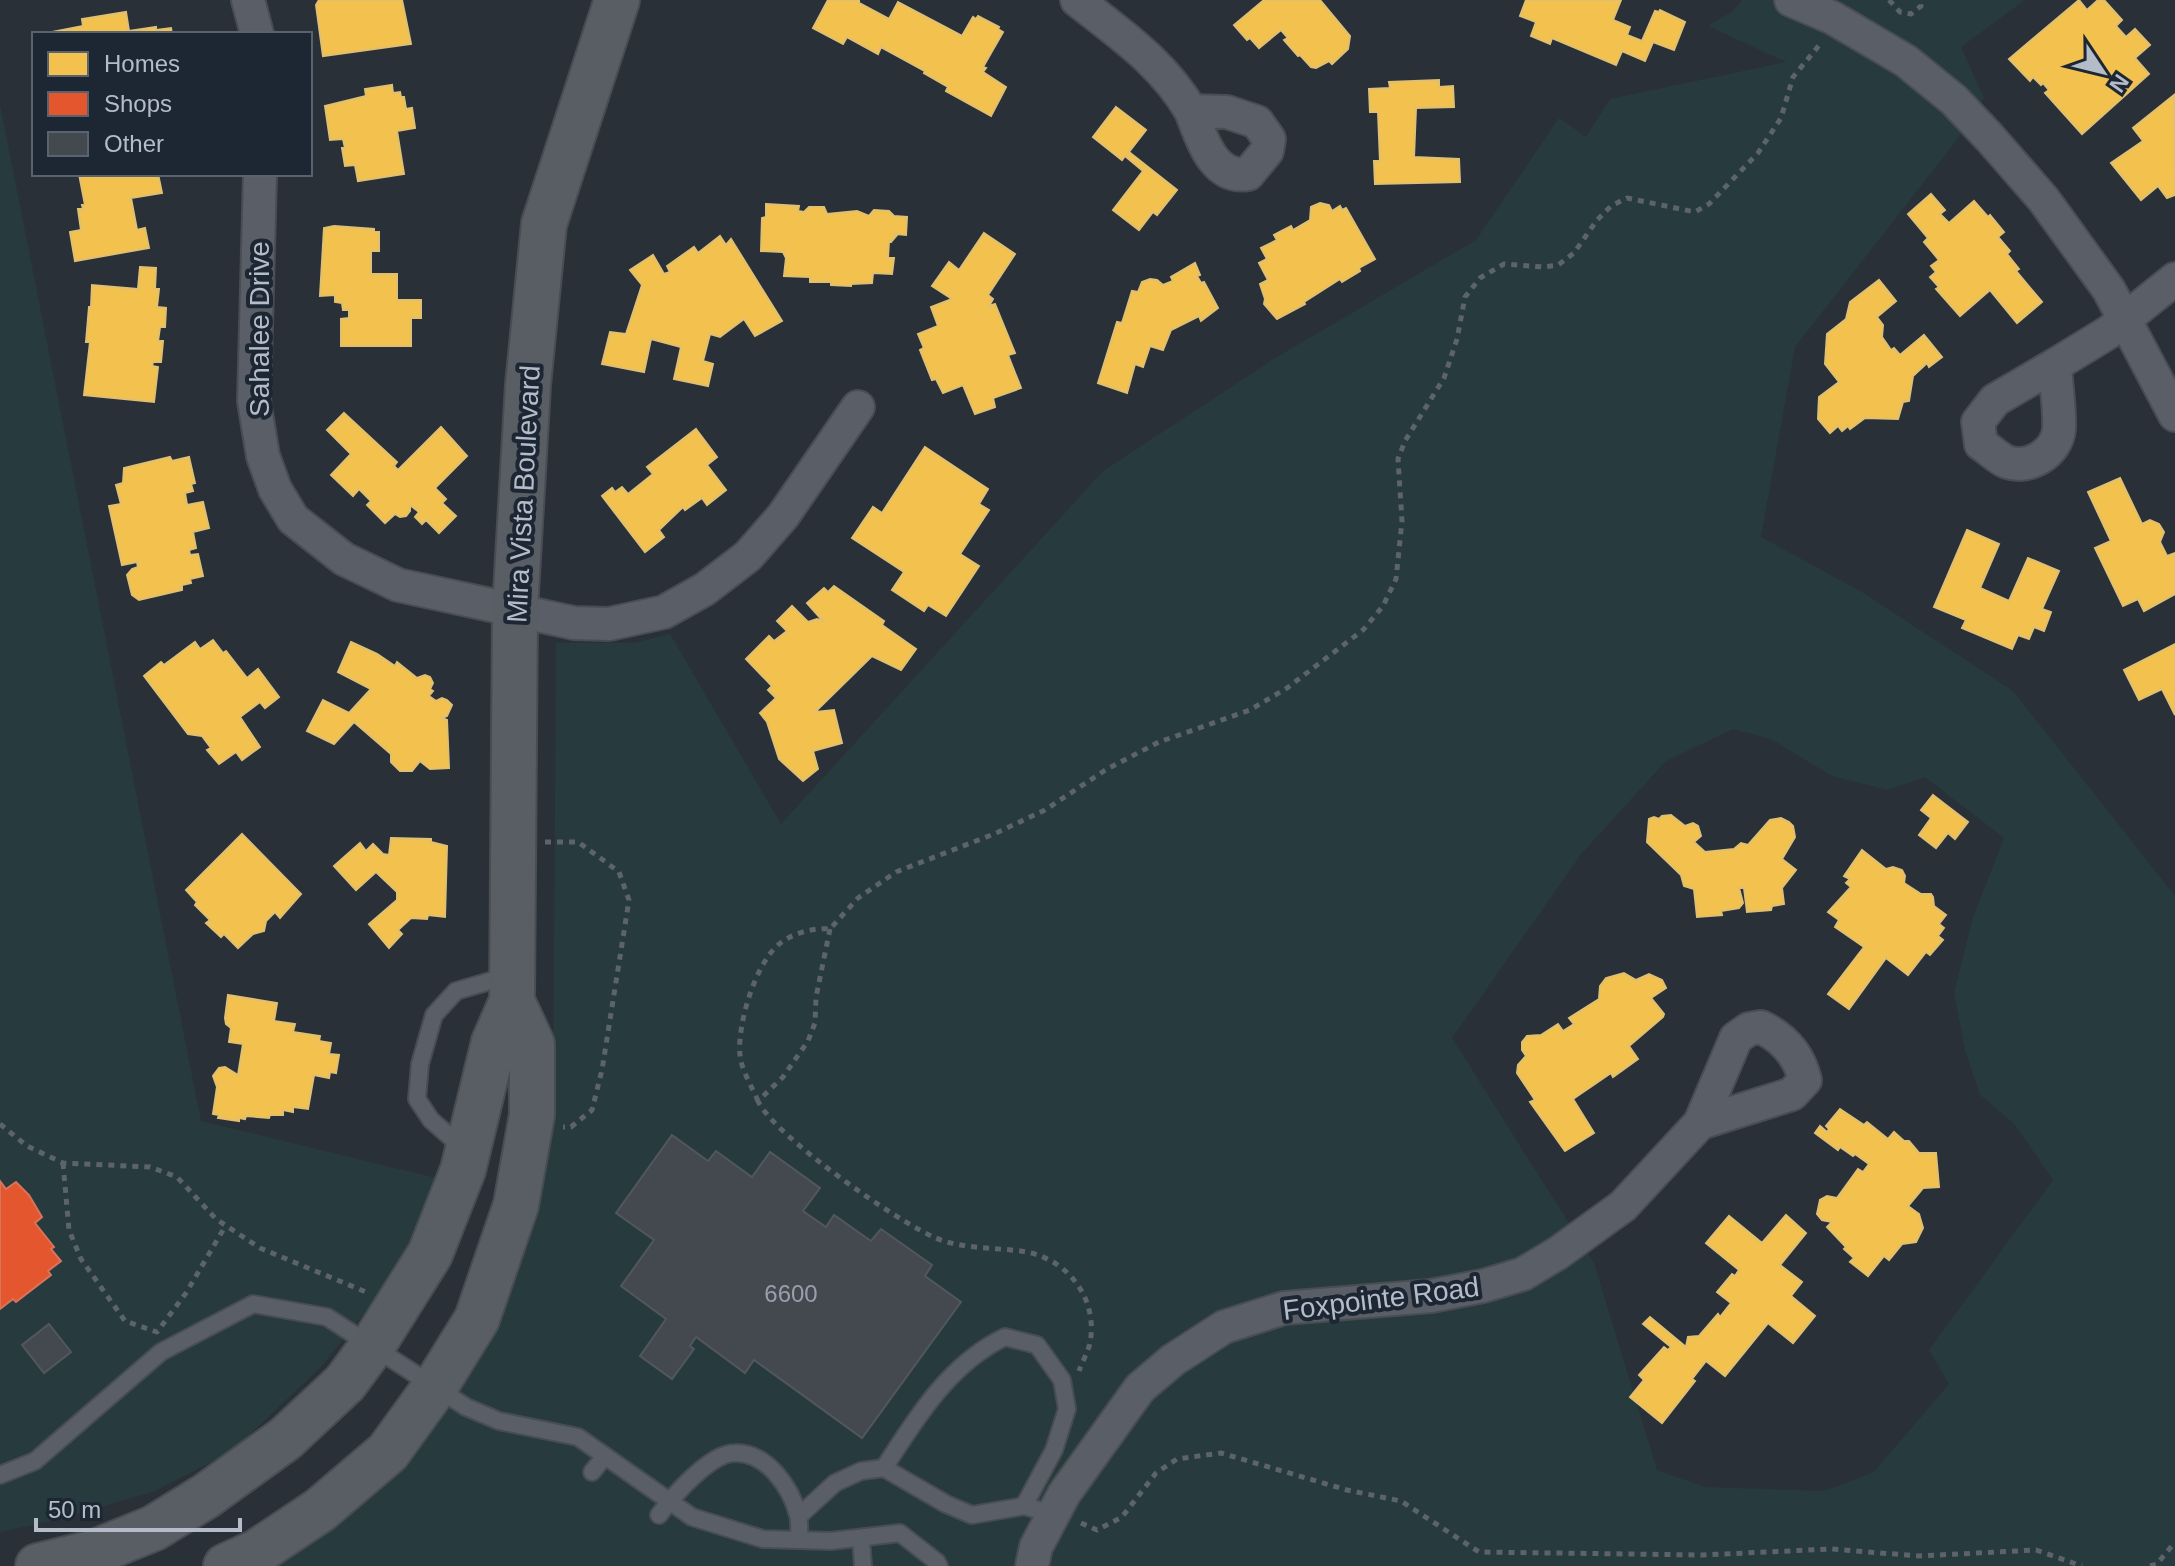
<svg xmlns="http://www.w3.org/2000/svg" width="2175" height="1566" viewBox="0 0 2175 1566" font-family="Arial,sans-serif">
<rect width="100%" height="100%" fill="#2a3038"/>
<!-- green -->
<g fill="#273a3e" fill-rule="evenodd">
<path d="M 1742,0 L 2025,0 L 1961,47 L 1984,98 L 1956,141 L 1795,347 L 1761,537 L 1862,592 L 2013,691 L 2175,896 L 2175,1566 L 244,1566 L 421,1440 L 553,1101 L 556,643 L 634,643 L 670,634 L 781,824 L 1103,471 L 1277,357 L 1476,240 L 1559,118 L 1586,137 L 1610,99 L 1786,62 L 1708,26 L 1733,11 ZM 1733,729 L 1771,739 L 1832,776 L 1888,790 L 1925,777 L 2004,838 L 1973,917 L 1954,993 L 1965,1050 L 1980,1095 L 2015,1125 L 2053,1180 L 1929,1350 L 1949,1384 L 1874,1472 L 1824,1491 L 1705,1487 L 1657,1470 L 1594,1263 L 1452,1038 L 1582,853 L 1666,761 Z"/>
<path d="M 0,105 L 201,1121 L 448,1181 L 421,1242 L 321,1367 L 231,1452 L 155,1491 L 56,1520 L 0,1532 Z"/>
</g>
<!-- homes -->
<g fill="#f2c14e" stroke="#dfc073" stroke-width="2">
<path d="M 319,0 L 402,0 L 411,44 L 323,56 L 316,5 Z"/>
<path d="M 828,0 L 859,0 L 859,3 L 889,19 L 898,2 L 962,36 L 973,17 L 976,19 L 978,16 L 999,27 L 998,29 L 1003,32 L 983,67 L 986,68 L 983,72 L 1006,87 L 991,116 L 946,91 L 948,87 L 924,73 L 925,71 L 881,47 L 878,54 L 847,37 L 843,44 L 813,28 Z"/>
<path d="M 1264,0 L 1320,0 L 1350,36 L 1348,49 L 1332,64 L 1329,61 L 1316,68 L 1311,67 L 1300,55 L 1298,56 L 1284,40 L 1288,38 L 1281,30 L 1259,48 L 1250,38 L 1247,40 L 1234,25 Z"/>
<path d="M 1526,0 L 1621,0 L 1613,20 L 1630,27 L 1627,35 L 1642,41 L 1655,11 L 1659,12 L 1660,10 L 1685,22 L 1674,50 L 1653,42 L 1645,61 L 1622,51 L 1616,65 L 1552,38 L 1550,44 L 1531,36 L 1536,22 L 1520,16 Z"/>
<path d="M 2079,0 L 2087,10 L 2098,0 L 2104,0 L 2122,20 L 2116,26 L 2126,37 L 2135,29 L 2150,45 L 2135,58 L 2149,74 L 2082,134 L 2045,93 L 2049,90 L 2043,83 L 2041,85 L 2033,77 L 2030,81 L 2009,59 Z"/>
<path d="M 126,12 L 129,31 L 156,27 L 156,30 L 171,28 L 172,34 L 42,34 L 83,26 L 82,19 Z"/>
<path d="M 1439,80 L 1439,87 L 1453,86 L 1454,107 L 1416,108 L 1414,157 L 1459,159 L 1460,182 L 1375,184 L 1374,161 L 1380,161 L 1378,112 L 1370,112 L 1369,89 L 1390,88 L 1389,82 Z"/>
<path d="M 392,85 L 393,93 L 400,92 L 401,97 L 404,97 L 406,109 L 412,108 L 415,128 L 397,131 L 404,174 L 358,181 L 355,165 L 345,166 L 342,148 L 345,148 L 343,139 L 330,140 L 325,106 L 366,96 L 365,89 Z"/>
<path d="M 2174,95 L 2175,195 L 2167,198 L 2158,186 L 2141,200 L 2111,163 L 2143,141 L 2133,128 Z"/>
<path d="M 1116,107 L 1146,130 L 1129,152 L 1177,190 L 1157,215 L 1153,212 L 1139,230 L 1113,210 L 1143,171 L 1125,156 L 1122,160 L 1093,137 Z"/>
<path d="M 79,174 L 158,174 L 162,193 L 131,198 L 137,230 L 145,228 L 149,248 L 75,261 L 70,232 L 81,230 L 78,209 L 83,209 L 82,205 L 85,205 Z"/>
<path d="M 1931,194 L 1945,210 L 1940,214 L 1949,223 L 1974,201 L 1988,217 L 1990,215 L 2004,232 L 1998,237 L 2010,251 L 2007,254 L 2019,269 L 2016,271 L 2042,302 L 2017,323 L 1990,290 L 1960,316 L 1936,289 L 1939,287 L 1930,277 L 1936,272 L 1931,266 L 1939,260 L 1924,242 L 1928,238 L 1908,214 Z"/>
<path d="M 1320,203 L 1329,205 L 1332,211 L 1340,206 L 1342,210 L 1346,208 L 1375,259 L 1359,268 L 1360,271 L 1342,282 L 1340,279 L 1304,302 L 1305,304 L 1277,319 L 1264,304 L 1265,299 L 1260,284 L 1268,280 L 1259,263 L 1267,259 L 1261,248 L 1277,240 L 1274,235 L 1291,226 L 1293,230 L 1310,220 L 1311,207 Z"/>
<path d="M 766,204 L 799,206 L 798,211 L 804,212 L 809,207 L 824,207 L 827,214 L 857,211 L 869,216 L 874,210 L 889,211 L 894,216 L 907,217 L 906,235 L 896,234 L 897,235 L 891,242 L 889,241 L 888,258 L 894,258 L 892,274 L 873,273 L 872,283 L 851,284 L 851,286 L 831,285 L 831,282 L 810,282 L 810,277 L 784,276 L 786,258 L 783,252 L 761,251 L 762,218 L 766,217 Z"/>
<path d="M 334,226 L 374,229 L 374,232 L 379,232 L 379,251 L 371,251 L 371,274 L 397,274 L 397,300 L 421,300 L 421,318 L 411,318 L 411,346 L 341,346 L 341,319 L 349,318 L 349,310 L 343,310 L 342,303 L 335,302 L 335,295 L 320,296 L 324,228 Z"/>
<path d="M 984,233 L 1015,254 L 988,295 L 993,299 L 989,306 L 995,304 L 1015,353 L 1008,355 L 1021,388 L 993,398 L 995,407 L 975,414 L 963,385 L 943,393 L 936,379 L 932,380 L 920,350 L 924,348 L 918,334 L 938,326 L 931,307 L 952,299 L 932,286 L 949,262 L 959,270 Z"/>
<path d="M 720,236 L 726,245 L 731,239 L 782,321 L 755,336 L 744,319 L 720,337 L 710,334 L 703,361 L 713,364 L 708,386 L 674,379 L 681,347 L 651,339 L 644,372 L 602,364 L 610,332 L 626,334 L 642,285 L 630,270 L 653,255 L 664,274 L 670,272 L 667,266 L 694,247 L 698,253 Z"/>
<path d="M 1195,263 L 1200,275 L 1197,276 L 1201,283 L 1204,282 L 1218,308 L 1201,321 L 1199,316 L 1171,330 L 1163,350 L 1150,346 L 1143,367 L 1135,364 L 1127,393 L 1098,383 L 1117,322 L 1122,323 L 1132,291 L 1138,292 L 1142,282 L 1150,279 L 1157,280 L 1163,285 L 1173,281 L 1171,277 Z"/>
<path d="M 140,267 L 156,268 L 155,289 L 159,289 L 157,307 L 166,308 L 165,327 L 160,327 L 158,341 L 163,341 L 161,362 L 153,362 L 152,366 L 158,367 L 154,402 L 84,395 L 90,342 L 86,342 L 89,307 L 91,307 L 92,285 L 138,289 Z"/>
<path d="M 1879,280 L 1896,301 L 1877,317 L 1883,325 L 1882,337 L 1891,350 L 1894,348 L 1900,355 L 1924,335 L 1942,357 L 1929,367 L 1927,363 L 1913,376 L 1909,401 L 1903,402 L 1898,419 L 1865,418 L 1850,429 L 1848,426 L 1842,431 L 1838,426 L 1830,433 L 1818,419 L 1819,397 L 1839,382 L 1825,364 L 1827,334 L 1846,319 L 1850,302 Z"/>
<path d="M 344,413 L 397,462 L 394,466 L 398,470 L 441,427 L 467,456 L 435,488 L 446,499 L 442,503 L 456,516 L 439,533 L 426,520 L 422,524 L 415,517 L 419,512 L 410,505 L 410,511 L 406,516 L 400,517 L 395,514 L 385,523 L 367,505 L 371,501 L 359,489 L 353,496 L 331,475 L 351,454 L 327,430 Z"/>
<path d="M 696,429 L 717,457 L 707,465 L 726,490 L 707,505 L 702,498 L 685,510 L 683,507 L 659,530 L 664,537 L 645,552 L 602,496 L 612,488 L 615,492 L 622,487 L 628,494 L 653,474 L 647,467 Z"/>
<path d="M 925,447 L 988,489 L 979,504 L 989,510 L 960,554 L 979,566 L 946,616 L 928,605 L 924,611 L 892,590 L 904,572 L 852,538 L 873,507 L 882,513 Z"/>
<path d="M 170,457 L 172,461 L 189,457 L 195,483 L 191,484 L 193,491 L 185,493 L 187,505 L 203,502 L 209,528 L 193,532 L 196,548 L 189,550 L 190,555 L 198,554 L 203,576 L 190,579 L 191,583 L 182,585 L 182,590 L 139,600 L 132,595 L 127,575 L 132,569 L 138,567 L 137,562 L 122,565 L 109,506 L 121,504 L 116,485 L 123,483 L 124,468 Z"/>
<path d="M 2120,478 L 2142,524 L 2150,520 L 2159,524 L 2164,532 L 2160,542 L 2167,556 L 2175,553 L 2175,594 L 2144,611 L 2138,599 L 2123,606 L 2095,548 L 2111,541 L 2088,492 Z"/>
<path d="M 1967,530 L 1999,544 L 1980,588 L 2009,601 L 2028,558 L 2059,571 L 2042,609 L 2051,612 L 2044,631 L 2034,627 L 2029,639 L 2018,635 L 2012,649 L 1962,628 L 1966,620 L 1934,607 Z"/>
<path d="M 834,586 L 884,621 L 882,625 L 916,649 L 901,670 L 872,656 L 815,712 L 834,710 L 842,743 L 813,751 L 818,769 L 803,781 L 779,759 L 767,722 L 760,713 L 776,698 L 768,690 L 772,686 L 746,659 L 769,636 L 774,641 L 787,631 L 777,621 L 792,606 L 808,622 L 817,619 L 823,621 L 807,603 L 824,588 L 828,592 Z"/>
<path d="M 213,640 L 223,653 L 226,651 L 247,678 L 258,669 L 279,697 L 265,708 L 260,702 L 240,717 L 260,747 L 242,760 L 236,752 L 219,764 L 207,750 L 211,748 L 202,736 L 188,734 L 144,676 L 161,662 L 164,665 L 195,642 L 200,649 Z"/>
<path d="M 351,642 L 377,654 L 395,666 L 397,662 L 417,678 L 425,675 L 430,677 L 433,683 L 430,689 L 433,691 L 429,696 L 436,701 L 442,698 L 447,700 L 452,705 L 447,716 L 442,718 L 447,720 L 449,768 L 430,769 L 420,761 L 412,771 L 400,771 L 391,762 L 391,754 L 354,722 L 334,744 L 307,731 L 323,700 L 349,713 L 371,689 L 338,672 Z"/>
<path d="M 2175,644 L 2175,715 L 2162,689 L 2139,700 L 2124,670 Z"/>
<path d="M 1933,795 L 1968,822 L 1955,839 L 1948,833 L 1936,848 L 1919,835 L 1931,818 L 1921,810 Z"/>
<path d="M 1671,815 L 1685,826 L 1693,823 L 1698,826 L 1701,836 L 1694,842 L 1705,852 L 1734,849 L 1741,843 L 1748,845 L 1770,820 L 1781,818 L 1789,822 L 1793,826 L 1795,837 L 1782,859 L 1796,870 L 1782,888 L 1784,904 L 1772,906 L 1771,910 L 1747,912 L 1744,888 L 1739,888 L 1743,903 L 1739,908 L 1721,911 L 1722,915 L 1697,917 L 1694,889 L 1684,886 L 1681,875 L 1647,842 L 1649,819 L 1654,817 L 1659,819 L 1662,816 Z"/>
<path d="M 242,834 L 301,894 L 280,918 L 275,912 L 266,921 L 264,931 L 253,934 L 238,948 L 224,934 L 221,937 L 206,923 L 210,920 L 195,905 L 197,902 L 186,890 Z"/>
<path d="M 391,838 L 431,839 L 431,842 L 447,846 L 445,917 L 428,915 L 427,919 L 411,918 L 398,930 L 402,934 L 389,948 L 369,924 L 397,900 L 397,892 L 376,872 L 356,890 L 334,866 L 360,843 L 366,851 L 373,844 L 383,854 L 389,855 Z"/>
<path d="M 1862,850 L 1886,869 L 1893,867 L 1902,870 L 1905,876 L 1904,883 L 1921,894 L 1931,894 L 1933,897 L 1934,906 L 1946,915 L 1939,924 L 1944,928 L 1938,936 L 1943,940 L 1930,955 L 1926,952 L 1908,975 L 1886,958 L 1849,1009 L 1828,994 L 1864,947 L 1835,927 L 1839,920 L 1828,912 L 1851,887 L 1846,883 L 1850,879 L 1844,876 Z"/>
<path d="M 1624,973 L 1636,980 L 1649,974 L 1662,980 L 1666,988 L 1651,998 L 1664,1014 L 1663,1017 L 1629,1046 L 1638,1059 L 1613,1077 L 1611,1073 L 1573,1099 L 1594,1133 L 1565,1151 L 1530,1102 L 1535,1100 L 1517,1073 L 1518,1065 L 1526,1056 L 1522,1050 L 1522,1042 L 1527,1036 L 1541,1035 L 1558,1024 L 1563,1031 L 1574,1024 L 1569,1018 L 1599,999 L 1600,986 L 1606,978 Z"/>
<path d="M 228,995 L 277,1003 L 274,1021 L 295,1024 L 293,1032 L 320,1036 L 319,1041 L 331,1043 L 329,1054 L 339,1055 L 336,1073 L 330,1072 L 329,1078 L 314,1075 L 308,1109 L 293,1107 L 293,1112 L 283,1110 L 283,1115 L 270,1115 L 269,1118 L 246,1116 L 245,1119 L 239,1118 L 239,1121 L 218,1118 L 219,1115 L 213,1114 L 217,1087 L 213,1076 L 219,1068 L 225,1067 L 238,1075 L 243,1044 L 229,1042 L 231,1028 L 226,1024 L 225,1018 Z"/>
<path d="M 1840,1109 L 1864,1125 L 1867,1122 L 1888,1139 L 1894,1132 L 1904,1141 L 1909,1141 L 1919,1153 L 1936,1153 L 1939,1187 L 1923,1188 L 1908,1206 L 1919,1214 L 1923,1228 L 1916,1242 L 1902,1244 L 1889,1260 L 1884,1256 L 1868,1276 L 1850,1262 L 1854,1258 L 1844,1249 L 1846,1247 L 1827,1227 L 1832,1222 L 1822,1220 L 1817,1214 L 1820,1200 L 1827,1196 L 1837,1198 L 1858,1169 L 1863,1172 L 1869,1164 L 1855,1154 L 1853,1156 L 1840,1147 L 1838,1150 L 1815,1133 L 1820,1126 L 1827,1132 L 1829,1129 L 1826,1126 Z"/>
<path d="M 1786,1215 L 1806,1233 L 1780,1265 L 1802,1282 L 1791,1296 L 1815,1316 L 1793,1343 L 1768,1323 L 1725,1376 L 1706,1361 L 1692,1379 L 1695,1381 L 1662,1423 L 1630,1397 L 1644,1380 L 1639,1375 L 1664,1347 L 1668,1350 L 1671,1347 L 1643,1324 L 1650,1317 L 1686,1347 L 1688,1337 L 1699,1336 L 1718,1314 L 1720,1317 L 1731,1303 L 1717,1292 L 1732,1274 L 1735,1276 L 1739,1270 L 1706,1243 L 1729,1216 L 1762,1243 Z"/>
</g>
<!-- shops -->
<path fill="#e4572e" stroke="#d6755c" stroke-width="2" d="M 0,1181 L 6,1189 L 16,1182 L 29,1195 L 42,1217 L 35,1223 L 54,1247 L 51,1249 L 61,1261 L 48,1271 L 51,1275 L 16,1302 L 13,1299 L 0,1309 Z"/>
<!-- building -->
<g fill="#444950" stroke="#52575f" stroke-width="2">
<path d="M 672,1135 L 708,1161 L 716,1151 L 752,1177 L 770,1152 L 820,1188 L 803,1211 L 826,1227 L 834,1215 L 871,1241 L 881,1229 L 932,1265 L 925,1276 L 961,1302 L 862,1438 L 754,1360 L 745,1373 L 696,1337 L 690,1346 L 694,1349 L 672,1379 L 640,1356 L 666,1319 L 621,1286 L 654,1240 L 616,1213 Z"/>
<path d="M 49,1324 L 71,1352 L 44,1373 L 22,1345 Z"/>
</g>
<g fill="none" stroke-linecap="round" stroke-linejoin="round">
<!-- lane casing -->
<g stroke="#484c53" stroke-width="20">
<g id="lane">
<path d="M 464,1149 L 431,1120 L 417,1099 L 420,1064 L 434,1015 L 456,991 L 511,975"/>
<path d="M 884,1468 C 916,1418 950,1363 1005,1337 L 1037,1345 L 1062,1380 L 1067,1409 L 1054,1450 L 1024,1506"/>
<path d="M 592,1472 L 605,1456"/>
<path d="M 0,1475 L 35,1461 L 161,1352 L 253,1304 L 327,1317 L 466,1407 L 499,1421 L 578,1437 L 692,1517 L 763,1539 L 831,1541 L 900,1533 L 937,1562 L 939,1566"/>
<path d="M 659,1515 C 673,1496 710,1453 735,1453 C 767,1452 791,1488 798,1515 C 800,1522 799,1532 799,1540"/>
<path d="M 799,1516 L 835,1483 L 861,1471 L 884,1468 L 946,1504 L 972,1515 L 1024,1506 L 1054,1514"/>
<path d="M 861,1538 L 863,1566"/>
</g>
</g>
<!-- street casing -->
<g stroke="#484c53" stroke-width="36">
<g id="street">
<path d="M 248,0 L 257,34"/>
<path d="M 1077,0 C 1121,35 1162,62 1191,111"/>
<path d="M 1791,0 L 1833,18 L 1906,61 L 1954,100 L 1990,138 L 2044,200 L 2109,290 L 2175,415"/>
<path d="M 1191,111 L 1227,112 L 1257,122 L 1269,139 L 1267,151 L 1248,174 C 1213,180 1201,137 1191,111 Z"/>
<path d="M 260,174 L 254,401 L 263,456 L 275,489 L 293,519 L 344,559 L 398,585 L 574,623 L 609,624 L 664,612 L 705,589 L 748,556 L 783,516 L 858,407"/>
<path d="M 2055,365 C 2056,386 2060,408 2059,429 C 2057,452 2030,470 2007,462 C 1999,459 1989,449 1981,444 L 1978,422 L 1995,400 Z"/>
<path d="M 2055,365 L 2109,332 L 2175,279"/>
<path d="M 1761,1027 C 1784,1038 1799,1055 1805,1080 L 1792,1094 L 1700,1123 L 1736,1038 L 1749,1029 Z"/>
<path d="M 1032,1566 L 1036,1547 L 1064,1494 L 1140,1388 L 1173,1360 L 1224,1327 L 1284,1308 L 1431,1296 L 1483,1286 L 1523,1274 L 1558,1253 L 1623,1206 L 1700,1123"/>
</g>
</g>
<!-- secondary casing -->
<g stroke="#484c53" stroke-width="48">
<g id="secondary">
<path d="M 38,1566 L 95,1552 L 154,1528 L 206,1496 L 285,1439 L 345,1383 L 373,1345 L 430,1254 L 463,1170 L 494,1042 L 512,1001 L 515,610 L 528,385 L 544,224 L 617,0"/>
<path d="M 226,1566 L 257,1552 L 320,1510 L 388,1452 L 435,1387 L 477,1319 L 516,1205 L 532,1115 L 532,1044 L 512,1001"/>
</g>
</g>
<!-- path -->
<g stroke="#5d636a" stroke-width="5" stroke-dasharray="6 6" stroke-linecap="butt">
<path d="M 1889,0 L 1900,12 L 1911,14 L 1921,6 L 1920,0"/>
<path d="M 545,842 L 578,842 L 603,860 L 619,872 L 629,900 L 602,1070 L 592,1110 L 571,1127 L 563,1127"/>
<path d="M 830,929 L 816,997 L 815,1023 L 808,1041 L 783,1077 L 758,1101 C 773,1135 899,1223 936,1238 C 964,1250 998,1247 1027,1252 C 1070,1261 1098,1300 1090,1343 C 1088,1352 1082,1362 1079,1371"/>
<path d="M 758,1101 C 752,1087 741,1069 740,1055 C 737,1025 755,965 778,945 C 790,934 814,927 830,929 L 858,898 L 896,872 L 994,834 L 1045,810 L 1107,769 L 1159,742 L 1250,710 L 1287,688 L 1363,630 L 1383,606 L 1396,579 L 1402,521 L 1398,459 L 1405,441 L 1444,378 L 1457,339 L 1465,297 L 1480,278 L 1504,264 L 1543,267 L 1558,265 L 1574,253 L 1597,220 L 1611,206 L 1627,198 L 1695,212 L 1709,204 L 1758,153 L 1781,118 L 1793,77 L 1821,43"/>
<path d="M 0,1124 L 27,1146 L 63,1163 L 150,1167 L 177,1177 L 216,1219 L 260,1248 L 366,1292"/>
<path d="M 63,1163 L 69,1230 L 81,1259 L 125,1321 L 157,1332 L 186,1293 L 226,1225"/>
<path d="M 1081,1523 L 1097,1530 L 1122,1517 L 1156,1473 L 1177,1459 L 1221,1453 L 1347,1490 L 1401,1501 L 1479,1552 L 1703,1555 L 1831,1549 L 1919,1556 L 2036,1550 L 2082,1566"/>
<path d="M 2150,1566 L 2157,1564 L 2175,1542"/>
</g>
<!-- lane -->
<use href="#lane" stroke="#5a5e66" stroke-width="16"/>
<!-- street -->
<use href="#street" stroke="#5a5e66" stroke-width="32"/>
<!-- secondary -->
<use href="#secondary" stroke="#595d64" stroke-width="44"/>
</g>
<g text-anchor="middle" stroke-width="8" stroke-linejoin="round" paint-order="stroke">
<!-- number labels -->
<g font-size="24" fill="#989fab">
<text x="791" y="1302">6600</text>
</g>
<!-- street labels -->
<g font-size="28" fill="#b4bcc9" stroke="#1d2633">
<text transform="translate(259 329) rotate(-90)" y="10">Sahalee Drive</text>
<text transform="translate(523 494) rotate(-87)" y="10">Mira Vista Boulevard</text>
<text transform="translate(1381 1298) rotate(-7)" y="10">Foxpointe Road</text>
</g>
</g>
<!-- legend -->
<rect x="32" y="32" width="280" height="144" fill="#1d2633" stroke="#59626f" stroke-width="2"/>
<rect x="48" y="52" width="40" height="24" fill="#f2c14e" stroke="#59626f" stroke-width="2"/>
<text x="104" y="72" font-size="24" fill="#b4bcc9">Homes</text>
<rect x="48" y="92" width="40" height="24" fill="#e4572e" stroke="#59626f" stroke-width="2"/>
<text x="104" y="112" font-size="24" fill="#b4bcc9">Shops</text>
<rect x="48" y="132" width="40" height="24" fill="#444950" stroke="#59626f" stroke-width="2"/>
<text x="104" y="152" font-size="24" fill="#b4bcc9">Other</text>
<!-- north arrow -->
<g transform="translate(2103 72) rotate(125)" stroke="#1d2633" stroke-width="6" paint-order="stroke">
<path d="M0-6L14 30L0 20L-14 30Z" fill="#b4bcc9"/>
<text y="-12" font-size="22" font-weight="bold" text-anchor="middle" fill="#b4bcc9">N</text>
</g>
<!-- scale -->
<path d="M36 1518v12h204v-12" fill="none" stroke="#b4bcc9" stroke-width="4"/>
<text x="48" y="1518" font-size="24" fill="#b4bcc9" stroke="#1d2633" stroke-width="6" paint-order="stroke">50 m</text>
</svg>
